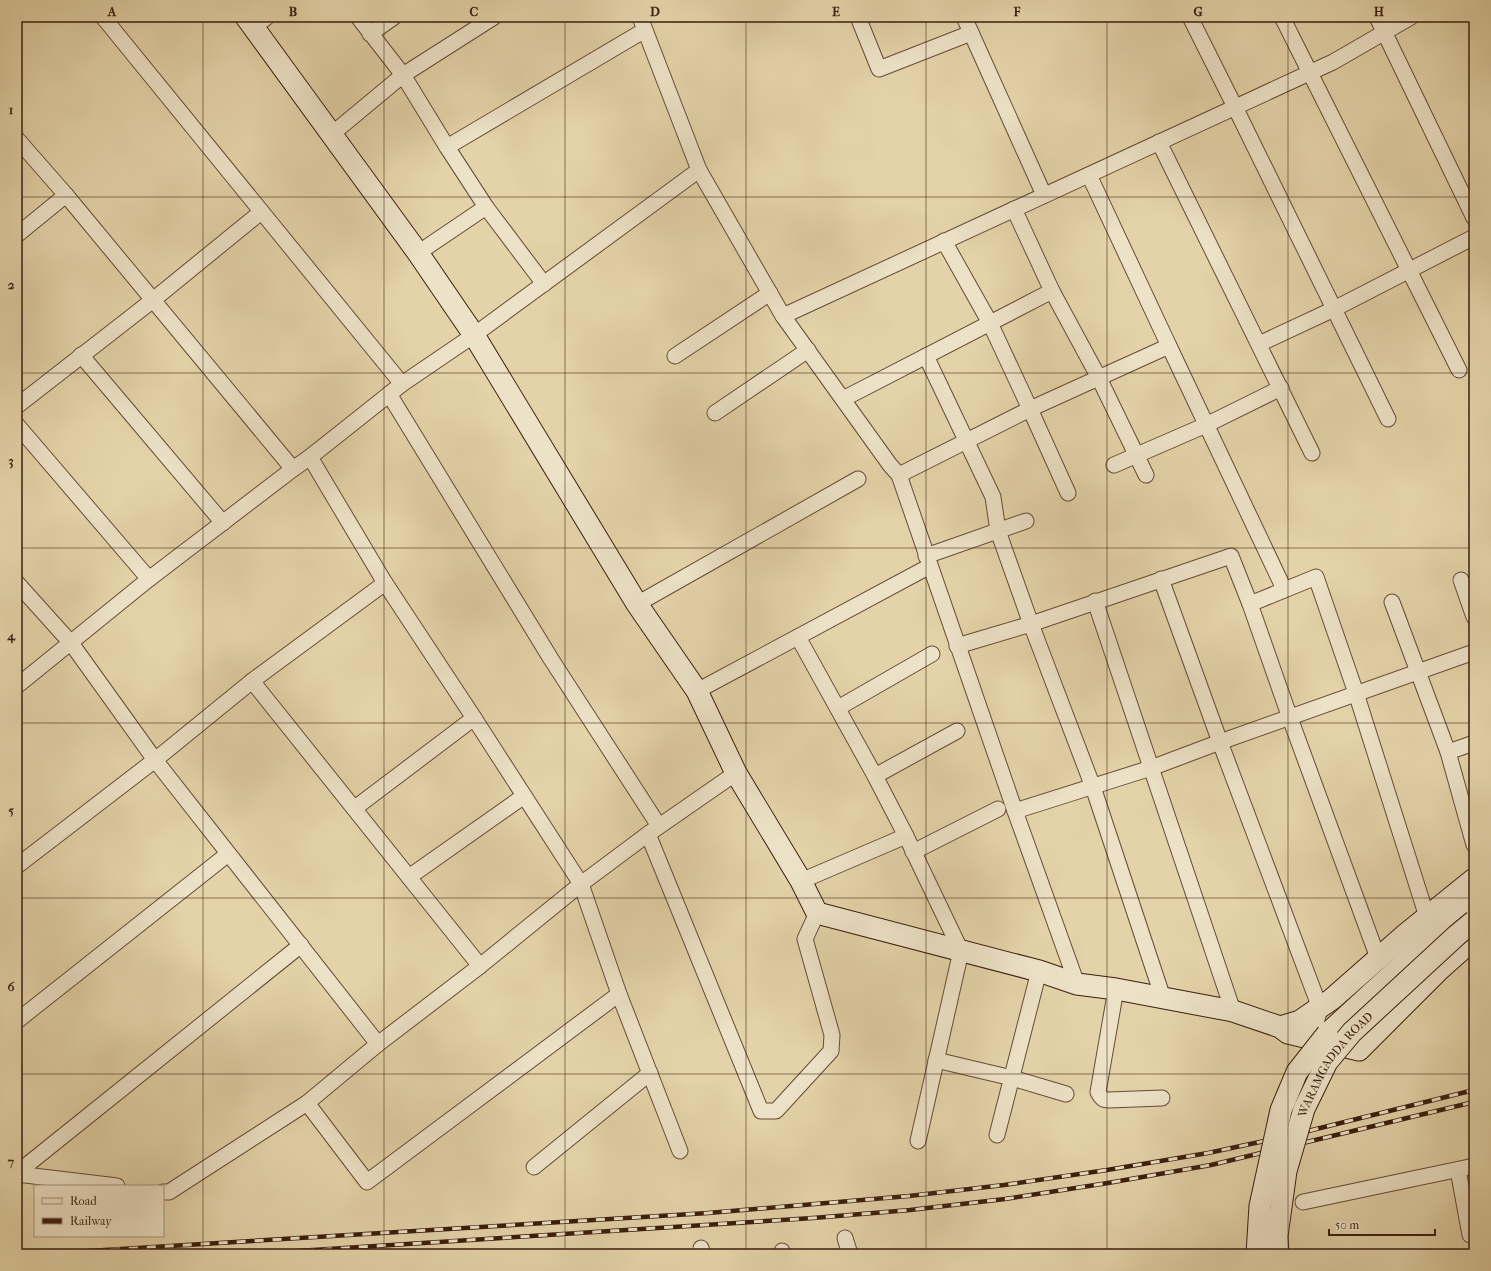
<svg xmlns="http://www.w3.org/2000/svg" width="1491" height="1271" viewBox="0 0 1491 1271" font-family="'IM FELL French Canon',serif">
<rect width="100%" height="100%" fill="#e4d3a9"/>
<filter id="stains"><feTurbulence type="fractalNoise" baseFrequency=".005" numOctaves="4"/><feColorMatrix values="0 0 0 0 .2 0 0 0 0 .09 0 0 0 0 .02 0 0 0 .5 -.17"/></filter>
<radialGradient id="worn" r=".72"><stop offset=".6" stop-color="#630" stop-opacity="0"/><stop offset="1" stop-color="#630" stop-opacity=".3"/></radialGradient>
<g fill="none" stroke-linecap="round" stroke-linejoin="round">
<!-- street casing -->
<g stroke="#654b36" stroke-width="17">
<g id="street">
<path d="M 103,17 L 402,384"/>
<path d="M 358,17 L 403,75 L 447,147 L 486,207 L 418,253"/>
<path d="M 640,17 L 699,170 L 783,316 L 890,465 L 899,475 L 1015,811 L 1077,984"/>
<path d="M 858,17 L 879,69 L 971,33"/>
<path d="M 964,17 L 1044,195"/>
<path d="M 1190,17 L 1235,107 L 1388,419"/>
<path d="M 1282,17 L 1459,370"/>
<path d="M 1377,17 L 1474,218"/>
<path d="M 254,27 L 267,17"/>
<path d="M 370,34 L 394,17"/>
<path d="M 332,134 L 403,75 L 494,17"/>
<path d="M 17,139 L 66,195 L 293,469"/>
<path d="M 1159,142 L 1312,453"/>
<path d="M 447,147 L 645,30"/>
<path d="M 1089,175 L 1169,346"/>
<path d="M 486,207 L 544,284"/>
<path d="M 1014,209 L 1052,291 L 1099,378 L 1146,475"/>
<path d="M 17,235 L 66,195"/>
<path d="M 783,316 L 1333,62 L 1411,17"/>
<path d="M 1259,344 L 1334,309 L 1474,237"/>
<path d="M 81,355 L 223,523"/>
<path d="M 675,356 L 770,293"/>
<path d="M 926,356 L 993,497 L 998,531 L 1031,624 L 1231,556 L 1250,604 L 1316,577 L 1356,693 L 1427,917"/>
<path d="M 389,394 L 551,659 L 659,826"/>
<path d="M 843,399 L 1052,291"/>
<path d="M 17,406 L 153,300 L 261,212"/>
<path d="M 715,413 L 808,350"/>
<path d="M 17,425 L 149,579"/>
<path d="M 310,457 L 385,583 L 474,718 L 581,884 L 619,994 L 680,1151"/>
<path d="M 1114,465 L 1206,425 L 1281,388"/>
<path d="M 899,475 L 1030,409 L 990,323 L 944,241"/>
<path d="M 1068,493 L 1030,409 L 1169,346 L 1284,589"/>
<path d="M 926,556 L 1026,521"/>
<path d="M 1161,579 L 1220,742 L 1320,1008 L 1312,1039"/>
<path d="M 1461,580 L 1474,617"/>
<path d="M 17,583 L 71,643 L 155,760 L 378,1044"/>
<path d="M 1095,601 L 1233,1011"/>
<path d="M 1392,602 L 1448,752 L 1474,845"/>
<path d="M 637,604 L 858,479"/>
<path d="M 1250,604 L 1290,718 L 1378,958"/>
<path d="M 798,637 L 875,776 L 906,836 L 961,951 L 918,1141"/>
<path d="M 957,646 L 1031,624 L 1093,787 L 1163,998"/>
<path d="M 252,681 L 480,966"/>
<path d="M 17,686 L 149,579 L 293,469 L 310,457 L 402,384 L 474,335 L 699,170"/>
<path d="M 697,691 L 930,566"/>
<path d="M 838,708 L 932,654"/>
<path d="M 1448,752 L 1474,743"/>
<path d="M 875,776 L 957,731"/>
<path d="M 355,808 L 474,718"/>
<path d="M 1015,811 L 1151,768 L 1220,742 L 1474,652"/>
<path d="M 648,834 L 761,1111 L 776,1111 L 831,1051 L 832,1035 L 805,939 L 817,913"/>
<path d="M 913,852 L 998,809"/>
<path d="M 17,866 L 155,760 L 252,681 L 385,583"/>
<path d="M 409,877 L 524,796"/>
<path d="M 801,881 L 906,836"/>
<path d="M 1116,989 L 1098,1092 C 1101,1098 1103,1100 1109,1100 L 1162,1098"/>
<path d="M 17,1021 L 228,854"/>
<path d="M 936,1060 L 1012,1078 L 1066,1094"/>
<path d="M 307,1103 L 367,1182 L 619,994"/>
<path d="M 997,1135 L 1039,971"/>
<path d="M 534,1167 L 650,1073"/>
<path d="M 1458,1170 L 1470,1235 L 1474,1235"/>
<path d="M 17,1173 L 301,945"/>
<path d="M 17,1174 L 117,1186"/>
<path d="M 163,1192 L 169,1192 L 307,1103 L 378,1044 L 480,966 L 581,884 L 648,834 L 736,773"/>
<path d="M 1303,1202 L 1474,1166"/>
<path d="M 845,1238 L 850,1254"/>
<path d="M 701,1248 L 703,1254"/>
<path d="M 782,1251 L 782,1254"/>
</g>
</g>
<!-- secondary casing -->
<g stroke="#3b1e0f" stroke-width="23">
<g id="secondary">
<path d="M 246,17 L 418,253 L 474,335 L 637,604 L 697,691 L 736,773 L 801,881 L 817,913 L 1039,971 L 1077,984 L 1116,989 L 1233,1011 L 1280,1027 L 1288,1033 L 1359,1050 L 1438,971 L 1474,939"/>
<path d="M 1280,1027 L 1300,1021 L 1332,999 L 1406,934 L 1474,879"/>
<path d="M 1327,1034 L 1474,899"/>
</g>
</g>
<!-- street -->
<use href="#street" stroke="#ede2c7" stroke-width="15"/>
<!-- secondary -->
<use href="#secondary" stroke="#ede2c7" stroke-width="21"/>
<!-- rail casing -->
<g stroke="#3b1e0f" stroke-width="4.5">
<g id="rail">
<path d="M 39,1254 L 708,1213 L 909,1196 L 1004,1185 L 1107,1170 L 1208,1153 L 1288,1136 L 1474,1090"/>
<path d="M 251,1254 L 813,1218 L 910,1210 L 1005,1199 L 1108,1183 L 1211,1165 L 1474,1102"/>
</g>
</g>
<!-- rail -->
<use href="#rail" stroke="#ede2c7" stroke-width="3" stroke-dasharray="9" stroke-linecap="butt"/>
<!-- secondary-bridge casing -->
<g stroke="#3b1e0f" stroke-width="23" stroke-linecap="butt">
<g id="secondary-bridge">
<path d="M 1257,1254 L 1260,1206 L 1281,1110 L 1297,1072 L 1327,1034"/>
<path id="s1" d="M 1278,1254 L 1277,1236 L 1286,1171 L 1304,1109 L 1327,1062 L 1352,1032 L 1457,935 L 1474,921"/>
</g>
</g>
<!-- secondary-bridge -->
<use href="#secondary-bridge" stroke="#ede2c7" stroke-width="21"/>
</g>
<!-- grid -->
<path fill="none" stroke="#3b1e0f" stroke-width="1" stroke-opacity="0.55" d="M 203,17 L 203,1254M 384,17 L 384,1254M 565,17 L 565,1254M 746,17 L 746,1254M 926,17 L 926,1254M 1107,17 L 1107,1254M 1288,17 L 1288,1254M 17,197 L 1474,197M 17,373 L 1474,373M 17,548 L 1474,548M 17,723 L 1474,723M 17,898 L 1474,898M 17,1074 L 1474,1074"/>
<g text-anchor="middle" stroke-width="4" stroke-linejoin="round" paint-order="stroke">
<!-- street labels -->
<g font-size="12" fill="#3b1e0f" stroke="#ede2c7">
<text dy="4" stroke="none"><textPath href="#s1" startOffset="203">WARAMGADDA ROAD</textPath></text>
</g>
</g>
<!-- margin -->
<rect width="1491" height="1271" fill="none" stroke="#e4d3a9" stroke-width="44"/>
<!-- legend -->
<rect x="34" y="1185" width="130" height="52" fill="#ede2c7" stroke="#a6947d"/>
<rect x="42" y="1198" width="20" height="6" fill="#ede2c7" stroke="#a6947d"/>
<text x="70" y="1205" font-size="12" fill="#3b1e0f">Road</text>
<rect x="42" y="1218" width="20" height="6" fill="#3b1e0f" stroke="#a6947d"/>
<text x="70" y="1225" font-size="12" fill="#3b1e0f">Railway</text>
<!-- scale -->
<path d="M1329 1229v6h106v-6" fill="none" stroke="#3b1e0f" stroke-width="2"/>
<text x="1335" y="1229" font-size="12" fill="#3b1e0f" stroke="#ede2c7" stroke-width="3" paint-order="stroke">50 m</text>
<rect x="22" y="22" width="1447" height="1227" fill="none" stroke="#3b1e0f" stroke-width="1.5"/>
<g font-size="13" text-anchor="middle" font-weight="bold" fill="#3b1e0f">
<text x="112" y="16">A</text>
<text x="293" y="16">B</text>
<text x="474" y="16">C</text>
<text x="655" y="16">D</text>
<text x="836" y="16">E</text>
<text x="1017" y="16">F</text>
<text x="1198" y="16">G</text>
<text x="1379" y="16">H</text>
<text x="11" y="114">1</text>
<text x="11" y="289">2</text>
<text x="11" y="465">3</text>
<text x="11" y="640">4</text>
<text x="11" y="815">5</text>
<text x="11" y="991">6</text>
<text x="11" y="1166">7</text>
</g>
<rect width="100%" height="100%" filter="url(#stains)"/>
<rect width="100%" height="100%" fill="url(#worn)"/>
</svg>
